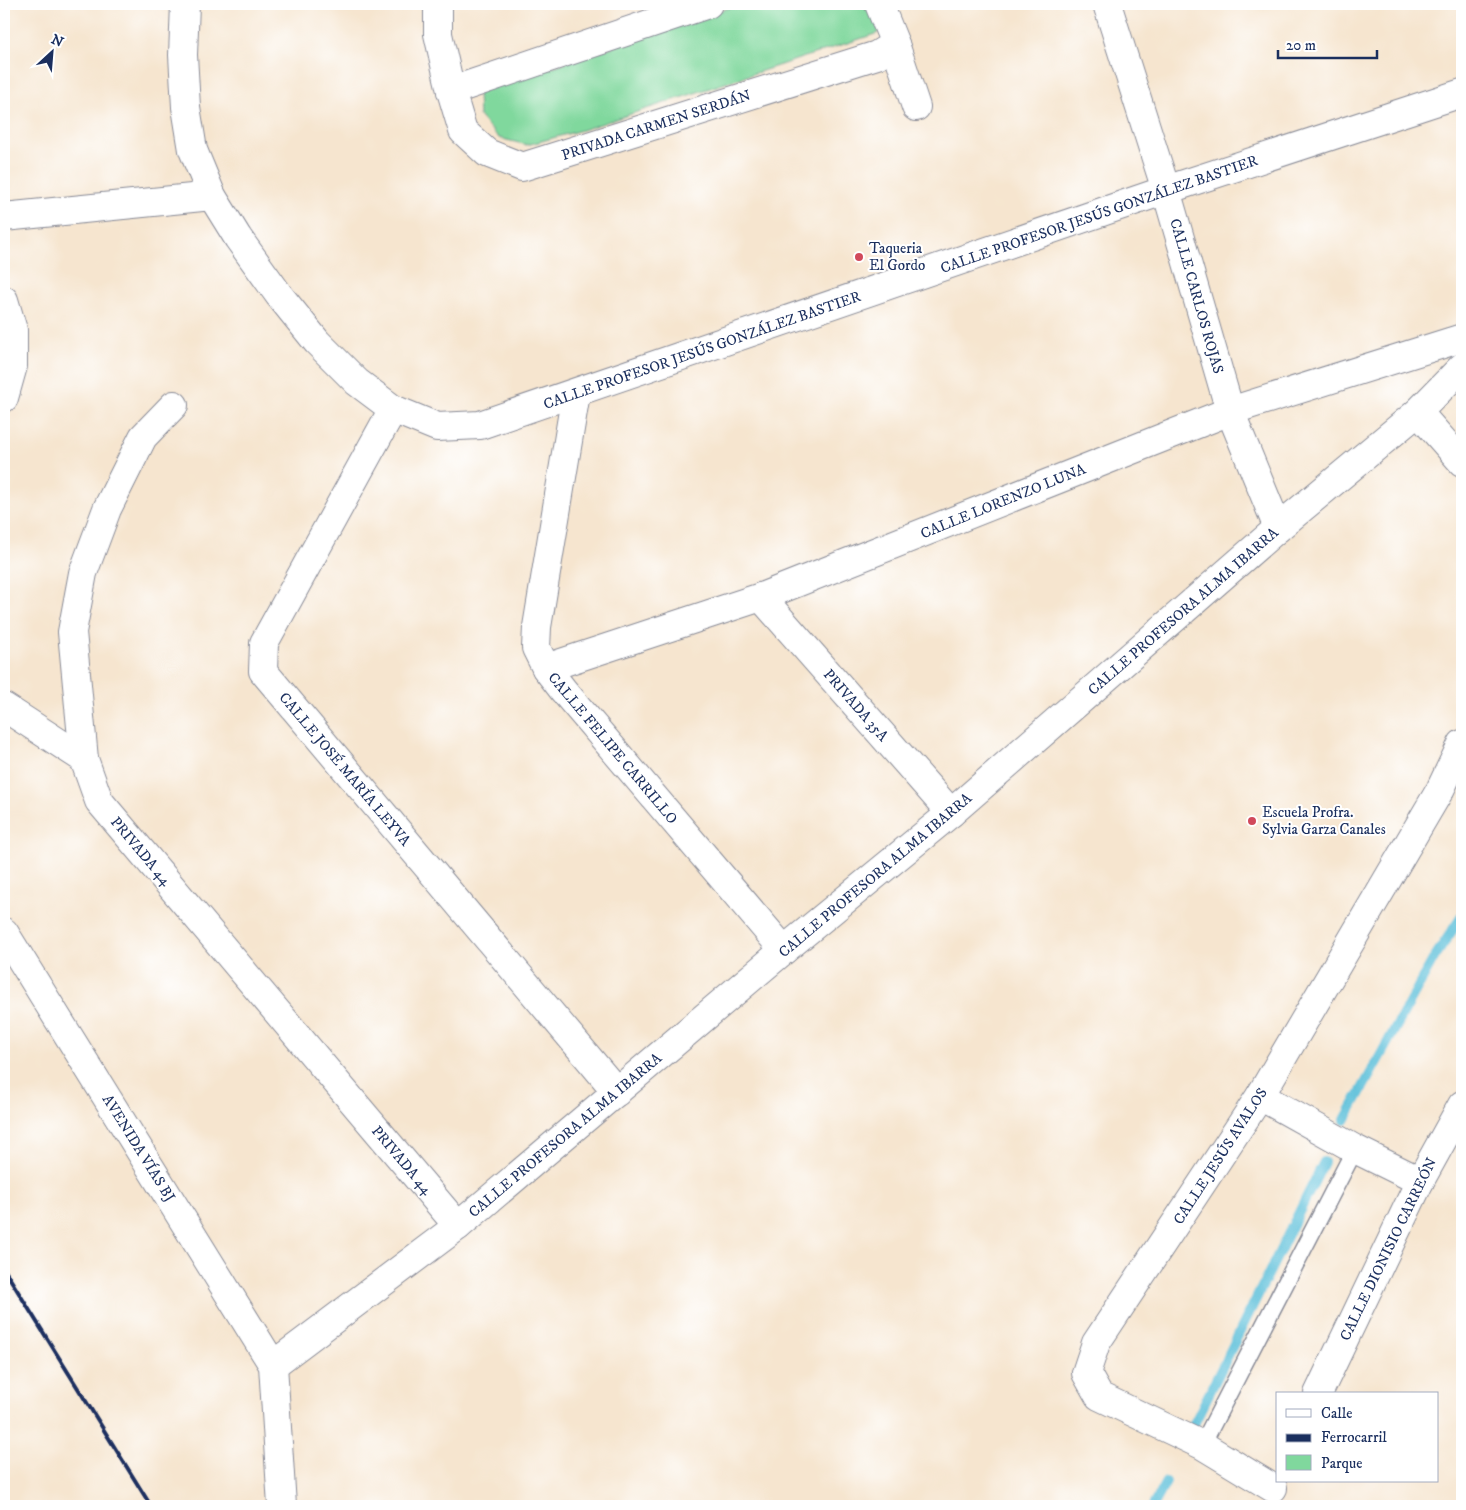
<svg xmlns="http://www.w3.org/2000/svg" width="1466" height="1510" viewBox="0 0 1466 1510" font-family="'IM FELL DW Pica',serif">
<rect width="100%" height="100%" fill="#fff"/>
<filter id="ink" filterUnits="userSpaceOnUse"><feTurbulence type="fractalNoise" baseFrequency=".02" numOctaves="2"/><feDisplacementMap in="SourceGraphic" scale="10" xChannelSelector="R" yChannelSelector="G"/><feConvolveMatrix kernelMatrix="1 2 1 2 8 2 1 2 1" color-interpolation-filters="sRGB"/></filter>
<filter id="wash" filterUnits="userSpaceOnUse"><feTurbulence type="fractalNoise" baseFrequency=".0096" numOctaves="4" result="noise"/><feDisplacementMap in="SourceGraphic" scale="20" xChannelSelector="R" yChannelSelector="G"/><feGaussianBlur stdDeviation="1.12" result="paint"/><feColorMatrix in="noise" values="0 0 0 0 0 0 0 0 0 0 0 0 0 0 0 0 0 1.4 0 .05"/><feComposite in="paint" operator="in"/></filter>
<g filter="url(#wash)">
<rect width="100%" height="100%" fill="#f6e5cf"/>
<!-- green -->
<path fill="#80d89d" stroke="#4e847e" d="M 740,4 L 877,4 L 878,33 L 582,130 L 527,145 L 499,138 L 479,116 L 478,92 Z"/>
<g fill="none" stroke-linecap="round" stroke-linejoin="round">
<!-- stream -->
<g stroke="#5bbfd9" stroke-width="10">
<path d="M 1345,1120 L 1434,958 L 1462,916"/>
<path d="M 1190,1432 L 1324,1162"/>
<path d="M 1153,1506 L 1166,1482"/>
</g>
</g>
</g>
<g filter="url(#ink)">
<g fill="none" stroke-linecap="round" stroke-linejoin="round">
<!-- service casing -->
<g stroke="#888a96" stroke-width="19">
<path id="service" d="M 1202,1445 L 1355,1149"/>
</g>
<!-- minor casing -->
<g stroke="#888a96" stroke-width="30">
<g id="minor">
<path d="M 185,4 L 183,55 L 186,107 L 193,150 L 212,196 L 238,238 L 279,295 L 317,342 L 357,382 L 393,409 L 437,427 L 480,425 L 1166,190 L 1462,93"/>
<path d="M 438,4 L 438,34 L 451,91 L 463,131 L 487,153 L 522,167 L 877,55 L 895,44"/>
<path d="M 879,4 L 895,44 L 916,107"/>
<path d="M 1107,4 L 1166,190 L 1230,411 L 1278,528"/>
<path d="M 451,91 L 708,4"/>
<path d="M 4,217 L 212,196"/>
<path d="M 4,300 L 13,330 L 13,366 L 4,398"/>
<path d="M 576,393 L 537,627 L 536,648 L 546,668 L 563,690 L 784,950"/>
<path d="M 174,405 L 143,437 L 107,509 L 83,573 L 72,632 L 84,759 L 99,801 L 458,1226"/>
<path d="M 393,409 L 264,643 L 263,671 L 617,1092"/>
<path d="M 1418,412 L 1462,462"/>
<path d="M 761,597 L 951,813"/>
<path d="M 546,668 L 761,597 L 1230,411 L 1462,338"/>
<path d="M 4,707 L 84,759"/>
<path d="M 4,932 L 273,1365 L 282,1506"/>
<path d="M 1260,1096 L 1355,1149 L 1420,1181"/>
<path d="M 273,1365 L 458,1226 L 784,950 L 951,813 L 1278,528 L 1418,412 L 1462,367"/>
<path d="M 1318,1394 L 1420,1181 L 1462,1105"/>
<path d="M 1273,1488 L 1202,1445 L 1099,1396 L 1086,1373 L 1096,1343 L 1260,1096 L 1440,790 L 1462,744"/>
</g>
</g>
<!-- service -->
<use href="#service" stroke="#fff" stroke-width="16"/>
<!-- minor -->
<use href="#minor" stroke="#fff" stroke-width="28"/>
<!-- rail -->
<path stroke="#1b2f5e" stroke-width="4" d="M 4,1269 L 151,1506"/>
</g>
</g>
<!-- markers -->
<g fill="#d1495b" stroke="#fff" stroke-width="2">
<circle cx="859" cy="257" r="5"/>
<circle cx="1252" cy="821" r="5"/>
</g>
<g text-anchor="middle" stroke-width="4" stroke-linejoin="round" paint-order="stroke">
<!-- street labels -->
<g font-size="15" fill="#1b2f5e" stroke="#fff">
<text transform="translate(656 125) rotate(-18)" y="5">PRIVADA CARMEN SERDÁN</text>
<text transform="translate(1099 214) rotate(-19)" y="5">CALLE PROFESOR JESÚS GONZÁLEZ BASTIER</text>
<text transform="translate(1197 296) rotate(74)" y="5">CALLE CARLOS ROJAS</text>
<text transform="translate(702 350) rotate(-19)" y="5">CALLE PROFESOR JESÚS GONZÁLEZ BASTIER</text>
<text transform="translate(1003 501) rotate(-22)" y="5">CALLE LORENZO LUNA</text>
<text transform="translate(1183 611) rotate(-41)" y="5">CALLE PROFESORA ALMA IBARRA</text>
<text transform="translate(856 705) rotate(49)" y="5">PRIVADA 35A</text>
<text transform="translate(613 748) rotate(50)" y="5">CALLE FELIPE CARRILLO</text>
<text transform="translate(345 769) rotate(50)" y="5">CALLE JOSÉ MARÍA LEYVA</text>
<text transform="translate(141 851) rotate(50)" y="5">PRIVADA 44</text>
<text transform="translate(875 875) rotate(-40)" y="5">CALLE PROFESORA ALMA IBARRA</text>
<text transform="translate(565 1135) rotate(-40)" y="5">CALLE PROFESORA ALMA IBARRA</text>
<text transform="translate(139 1148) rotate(58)" y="5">AVENIDA VÍAS BJ</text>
<text transform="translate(1220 1156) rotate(-57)" y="5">CALLE JESÚS AVALOS</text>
<text transform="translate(402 1160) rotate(50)" y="5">PRIVADA 44</text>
<text transform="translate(1388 1249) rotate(-64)" y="5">CALLE DIONISIO CARREÓN</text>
</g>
<!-- poi labels -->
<g font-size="15" fill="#1b2f5e" stroke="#fff" text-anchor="start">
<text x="869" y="253">Taqueria<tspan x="869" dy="17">El Gordo</tspan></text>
<text x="1262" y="817">Escuela Profra.<tspan x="1262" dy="17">Sylvia Garza Canales</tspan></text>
</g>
</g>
<!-- margin -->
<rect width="1466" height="1510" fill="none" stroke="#fff" stroke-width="20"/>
<!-- legend -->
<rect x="1276" y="1392" width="162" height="90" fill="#ffffff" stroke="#a4acbf"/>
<rect x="1286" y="1409" width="25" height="8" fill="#ffffff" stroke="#a4acbf"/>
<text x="1321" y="1418" font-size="15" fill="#1b2f5e">Calle</text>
<rect x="1286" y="1434" width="25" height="8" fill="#1b2f5e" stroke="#a4acbf"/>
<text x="1321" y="1442" font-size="15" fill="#1b2f5e">Ferrocarril</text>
<rect x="1286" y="1455" width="25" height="15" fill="#80d89d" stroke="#a4acbf"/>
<text x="1321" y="1468" font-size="15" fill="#1b2f5e">Parque</text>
<!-- north arrow -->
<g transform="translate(52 52) rotate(26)" stroke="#ffffff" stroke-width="4" paint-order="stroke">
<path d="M0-4L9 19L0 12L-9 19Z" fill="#1b2f5e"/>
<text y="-8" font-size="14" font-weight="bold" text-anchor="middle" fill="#1b2f5e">N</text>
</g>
<!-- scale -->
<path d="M1278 50v8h99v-8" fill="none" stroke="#1b2f5e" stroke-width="2.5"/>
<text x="1286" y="50" font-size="15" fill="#1b2f5e" stroke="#ffffff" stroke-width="4" paint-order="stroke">20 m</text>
</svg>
